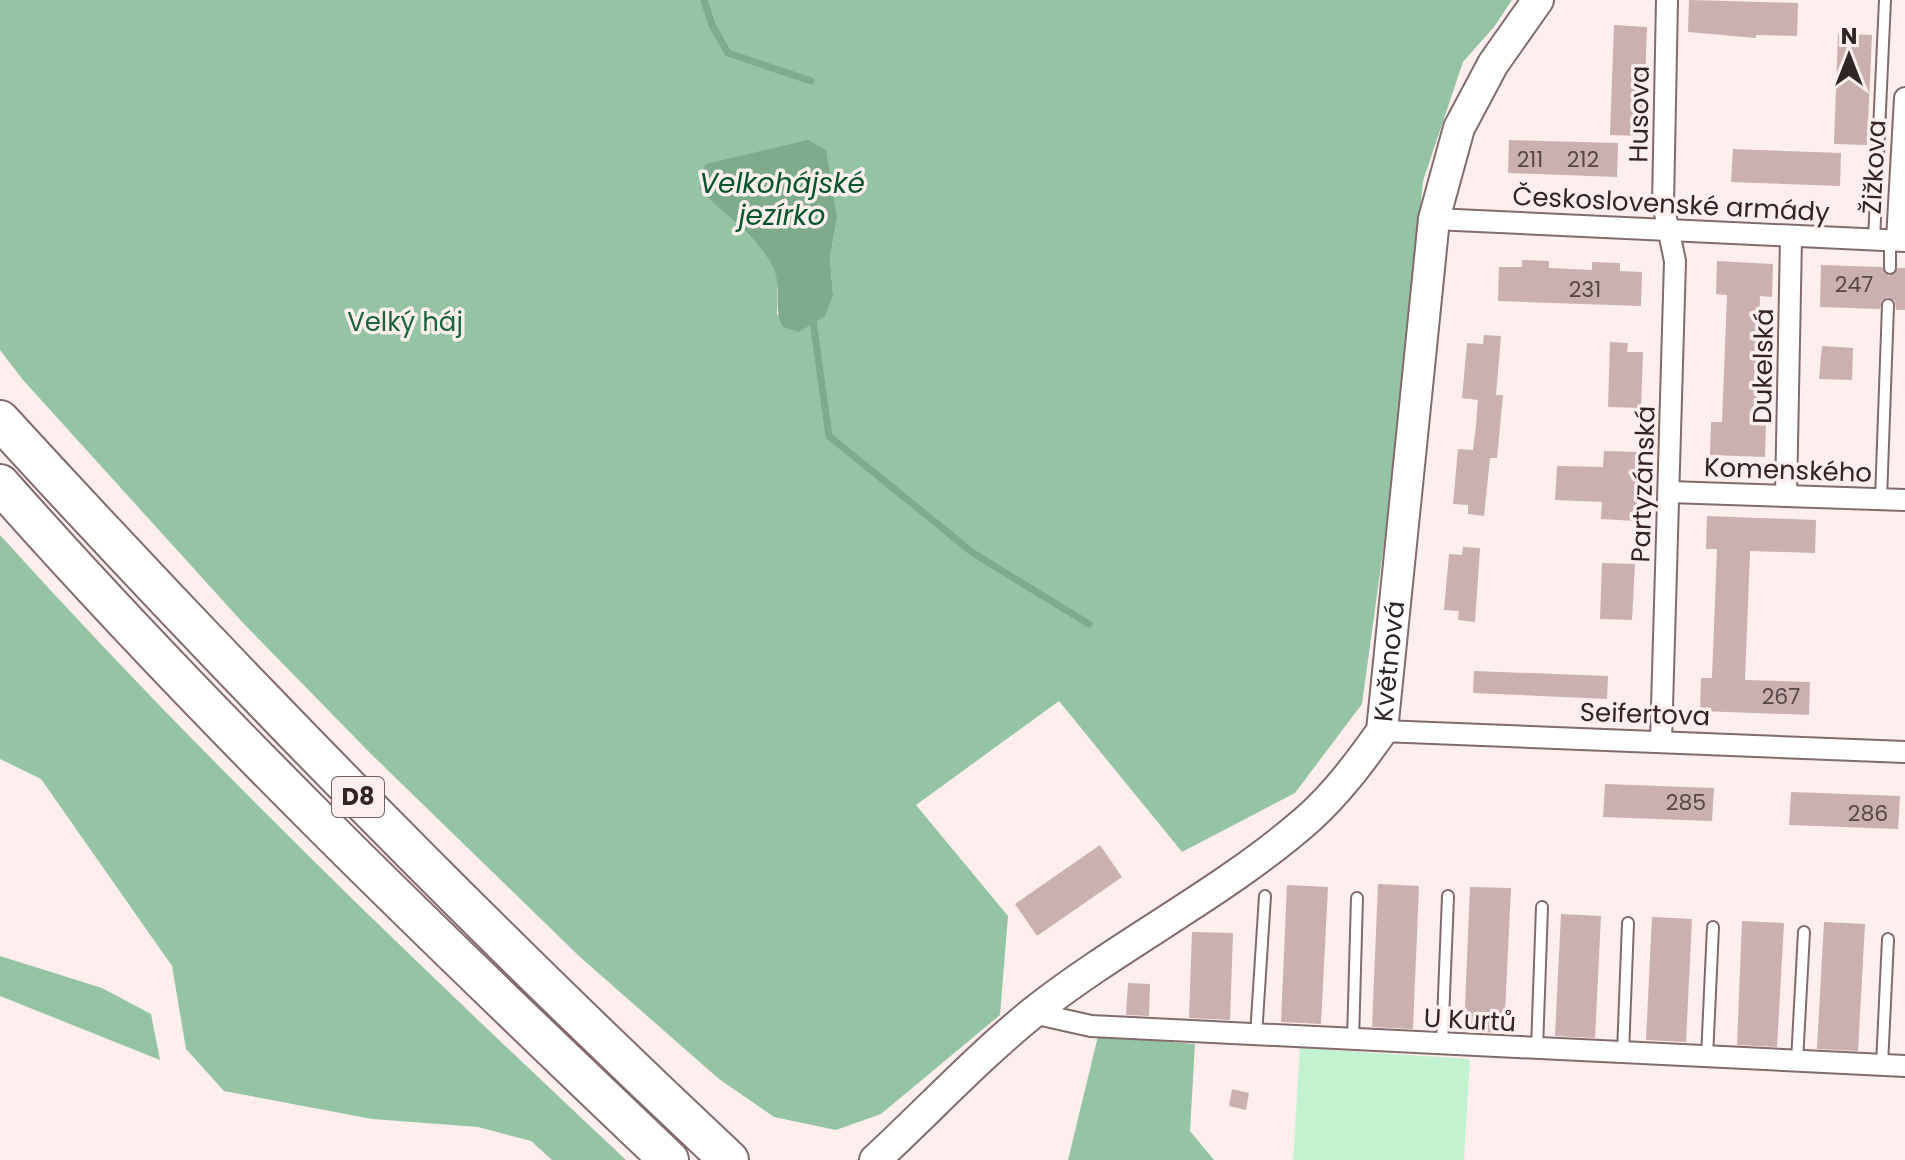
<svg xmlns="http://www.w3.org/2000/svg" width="1905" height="1160" viewBox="0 0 1905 1160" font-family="Poppins,sans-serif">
<rect width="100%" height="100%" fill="#feeeee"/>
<!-- green -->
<path fill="#c3f2d1" d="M 1300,1048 L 1470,1059 L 1464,1160 L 1293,1160 Z"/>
<!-- forest -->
<g fill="#95c4a4" fill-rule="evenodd">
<path d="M 0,0 L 1512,0 L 1494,27 L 1463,62 L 1423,181 L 1393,478 L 1362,704 L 1295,793 L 1182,852 L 1059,701 L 916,805 L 1008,916 L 1000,1015 L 881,1114 L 836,1130 L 774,1117 L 719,1079 L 580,957 L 371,754 L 244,624 L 23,380 L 0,350 ZM 700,189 L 837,219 L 830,257 L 833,295 L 777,315 L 777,276 L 767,253 Z"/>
<path d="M 0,535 C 198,754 411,958 626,1160 L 552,1160 L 531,1141 L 478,1127 L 372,1119 L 224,1091 L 186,1049 L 172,966 L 41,779 L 0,759 Z"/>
<path d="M 0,956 L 102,988 L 151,1014 L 160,1060 L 0,996 Z"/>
<path d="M 1098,1036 L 1195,1044 L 1190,1131 L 1214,1160 L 1068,1160 Z"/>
</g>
<!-- water -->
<path fill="#7dab8c" d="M 808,140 L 826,150 L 837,219 L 830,257 L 833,295 L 825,316 L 799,332 L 783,327 C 773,309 781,290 775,272 C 764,241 722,214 700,189 L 700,175 L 706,164 Z"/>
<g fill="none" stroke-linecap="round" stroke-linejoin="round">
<!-- stream -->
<g stroke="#7dab8c" stroke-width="7">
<path d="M 704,0 L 712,25 L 728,53 L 811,81"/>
<path d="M 813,321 L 829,436 L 973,553 L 1089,624"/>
</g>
</g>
<!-- building -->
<g fill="#cab0af">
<path d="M 1689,0 L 1798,3 L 1797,36 L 1756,35 L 1756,38 L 1688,32 Z"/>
<path d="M 1614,25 L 1647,27 L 1643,136 L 1610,135 Z"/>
<path d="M 1838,34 L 1872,35 L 1867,145 L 1834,144 Z"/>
<path d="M 1509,140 L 1618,143 L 1617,177 L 1508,173 Z"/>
<path d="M 1733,149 L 1841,153 L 1840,186 L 1731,182 Z"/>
<path d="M 1522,260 L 1549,261 L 1549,268 L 1592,270 L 1592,262 L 1620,263 L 1620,271 L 1642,272 L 1641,306 L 1498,301 L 1499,267 L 1522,267 Z"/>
<path d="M 1717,261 L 1773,264 L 1772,297 L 1760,296 L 1756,424 L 1766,424 L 1765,457 L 1710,455 L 1711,422 L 1722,422 L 1727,295 L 1716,294 Z"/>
<path d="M 1821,265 L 1882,267 L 1889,276 L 1898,268 L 1905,268 L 1905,310 L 1896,310 L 1895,301 L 1888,297 L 1882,300 L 1880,309 L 1820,307 Z"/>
<path d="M 1484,335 L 1501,336 L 1496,395 L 1503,395 L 1497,458 L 1490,458 L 1484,516 L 1468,514 L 1468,505 L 1453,504 L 1458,449 L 1473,450 L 1476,425 L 1478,400 L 1462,398 L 1467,343 L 1483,344 Z"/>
<path d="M 1610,342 L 1628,343 L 1627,352 L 1643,352 L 1641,408 L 1608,407 Z"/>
<path d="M 1822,346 L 1853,348 L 1852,380 L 1819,379 Z"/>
<path d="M 1604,451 L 1639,452 L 1636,521 L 1601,519 L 1602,502 L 1555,500 L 1557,466 L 1603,467 Z"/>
<path d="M 1707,516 L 1816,520 L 1815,553 L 1750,551 L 1745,680 L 1810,682 L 1809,715 L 1700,711 L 1701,678 L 1712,678 L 1717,549 L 1706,549 Z"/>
<path d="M 1463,547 L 1480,548 L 1475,622 L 1458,620 L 1459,611 L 1444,610 L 1449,554 L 1462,555 Z"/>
<path d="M 1602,563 L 1635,564 L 1632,620 L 1600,619 Z"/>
<path d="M 1474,671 L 1608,676 L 1607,699 L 1473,693 Z"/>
<path d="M 1605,784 L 1714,788 L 1712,821 L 1603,817 Z"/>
<path d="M 1791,792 L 1900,796 L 1898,829 L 1789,825 Z"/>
<path d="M 1100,845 L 1122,877 L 1037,936 L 1015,904 Z"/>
<path d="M 1378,884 L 1419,886 L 1413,1029 L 1372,1027 Z"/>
<path d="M 1287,885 L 1328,887 L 1321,1024 L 1281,1022 Z"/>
<path d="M 1470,887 L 1511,888 L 1504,1033 L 1464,1031 Z"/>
<path d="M 1561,914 L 1601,916 L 1595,1038 L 1555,1036 Z"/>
<path d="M 1652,917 L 1692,919 L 1686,1042 L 1646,1040 Z"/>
<path d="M 1742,921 L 1784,923 L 1777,1047 L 1737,1045 Z"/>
<path d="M 1824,922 L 1865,924 L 1858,1051 L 1817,1049 Z"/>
<path d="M 1192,932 L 1233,933 L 1230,1020 L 1189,1018 Z"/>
<path d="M 1128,983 L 1150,984 L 1149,1016 L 1126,1015 Z"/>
<path d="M 1232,1089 L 1249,1093 L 1246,1110 L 1229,1106 Z"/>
</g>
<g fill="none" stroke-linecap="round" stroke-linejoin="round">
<!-- lane casing -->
<g stroke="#826b6b" stroke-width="14">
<g id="lane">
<path d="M 1874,240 L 1885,0"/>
<path d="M 1890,268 L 1890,240"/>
<path d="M 1881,499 L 1888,305"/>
<path d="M 1256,1036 L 1265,896"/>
<path d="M 1353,1040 L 1357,898"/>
<path d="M 1442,1045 L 1448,896"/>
<path d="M 1537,1049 L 1542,907"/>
<path d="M 1623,1053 L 1628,923"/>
<path d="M 1707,1057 L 1713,927"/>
<path d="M 1797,1061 L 1804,932"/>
<path d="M 1882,1065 L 1888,939"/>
</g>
</g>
<!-- street casing -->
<g stroke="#826b6b" stroke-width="24">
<g id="street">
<path d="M 1434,219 L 1905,241"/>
<path d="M 1897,240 L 1905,98"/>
<path d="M 1669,492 L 1905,500"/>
<path d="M 1786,496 L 1791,238"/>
<path d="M 1382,731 L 1905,752"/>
<path d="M 1661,741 L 1675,261 L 1663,204 L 1667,0"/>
<path d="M 1033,1013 L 1091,1026 L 1905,1066"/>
</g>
</g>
<!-- secondary casing -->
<g stroke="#826b6b" stroke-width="34">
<g id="secondary">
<path id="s1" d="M 875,1160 C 928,1111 979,1056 1035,1011 C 1123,942 1225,892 1308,819 C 1337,793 1360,762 1382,731 L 1434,219 L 1459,128 L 1493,64 L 1538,0"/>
</g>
</g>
<!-- highway casing -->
<g stroke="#826b6b" stroke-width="42">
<g id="highway">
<path d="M 0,420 C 234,675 476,923 729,1160"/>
<path d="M 0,484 C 210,721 439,941 669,1160"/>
</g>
</g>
<!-- lane -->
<use href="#lane" stroke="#fff" stroke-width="10"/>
<!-- street -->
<use href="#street" stroke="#fff" stroke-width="20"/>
<!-- secondary -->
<use href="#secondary" stroke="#fff" stroke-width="30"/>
<!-- highway -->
<use href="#highway" stroke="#fff" stroke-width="38"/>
</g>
<g text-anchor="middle" stroke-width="7" stroke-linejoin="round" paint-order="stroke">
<!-- number labels -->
<g font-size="22" fill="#564848">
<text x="1530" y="167">211</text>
<text x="1583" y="167">212</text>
<text x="1854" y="292">247</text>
<text x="1585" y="297">231</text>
<text x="1781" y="704">267</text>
<text x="1686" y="810">285</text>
<text x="1868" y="821">286</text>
</g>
<!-- shield labels -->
<rect fill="#feeeee" stroke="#6d6161" stroke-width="2" x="332" y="777" width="52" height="40" rx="6"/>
<g font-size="24" font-weight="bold" fill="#2f2525">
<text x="358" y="805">D8</text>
</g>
<!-- street labels -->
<g font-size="26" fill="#2f2525" stroke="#feeeee">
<text transform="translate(1639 114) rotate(-89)" y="9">Husova</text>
<text transform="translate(1874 167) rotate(-87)" y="9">Žižkova</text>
<text transform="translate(1671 204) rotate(3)" y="9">Československé armády</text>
<text transform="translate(1763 366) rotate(-89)" y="9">Dukelská</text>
<text transform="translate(1788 470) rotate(2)" y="9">Komenského</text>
<text transform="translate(1643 484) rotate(-88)" y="9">Partyzánská</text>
<text dy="9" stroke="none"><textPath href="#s1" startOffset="738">Květnová</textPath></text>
<text transform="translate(1645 714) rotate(2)" y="9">Seifertova</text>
<text transform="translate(1470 1020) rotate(3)" y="9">U Kurtů</text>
</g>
<!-- park labels -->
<g font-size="26" fill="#1a643b" stroke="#feeeee">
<text x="405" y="331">Velký háj</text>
</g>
<!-- water labels -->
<g font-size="28" font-style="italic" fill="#02552d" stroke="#feeeee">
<text x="782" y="193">Velkohájské<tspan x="782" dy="32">jezírko</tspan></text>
</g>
</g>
<!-- north arrow -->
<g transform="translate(1849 56)" stroke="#feeeee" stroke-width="6" paint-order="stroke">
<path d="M0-6L14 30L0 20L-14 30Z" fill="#2f2525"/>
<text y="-12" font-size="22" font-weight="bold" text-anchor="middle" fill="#2f2525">N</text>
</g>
</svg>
